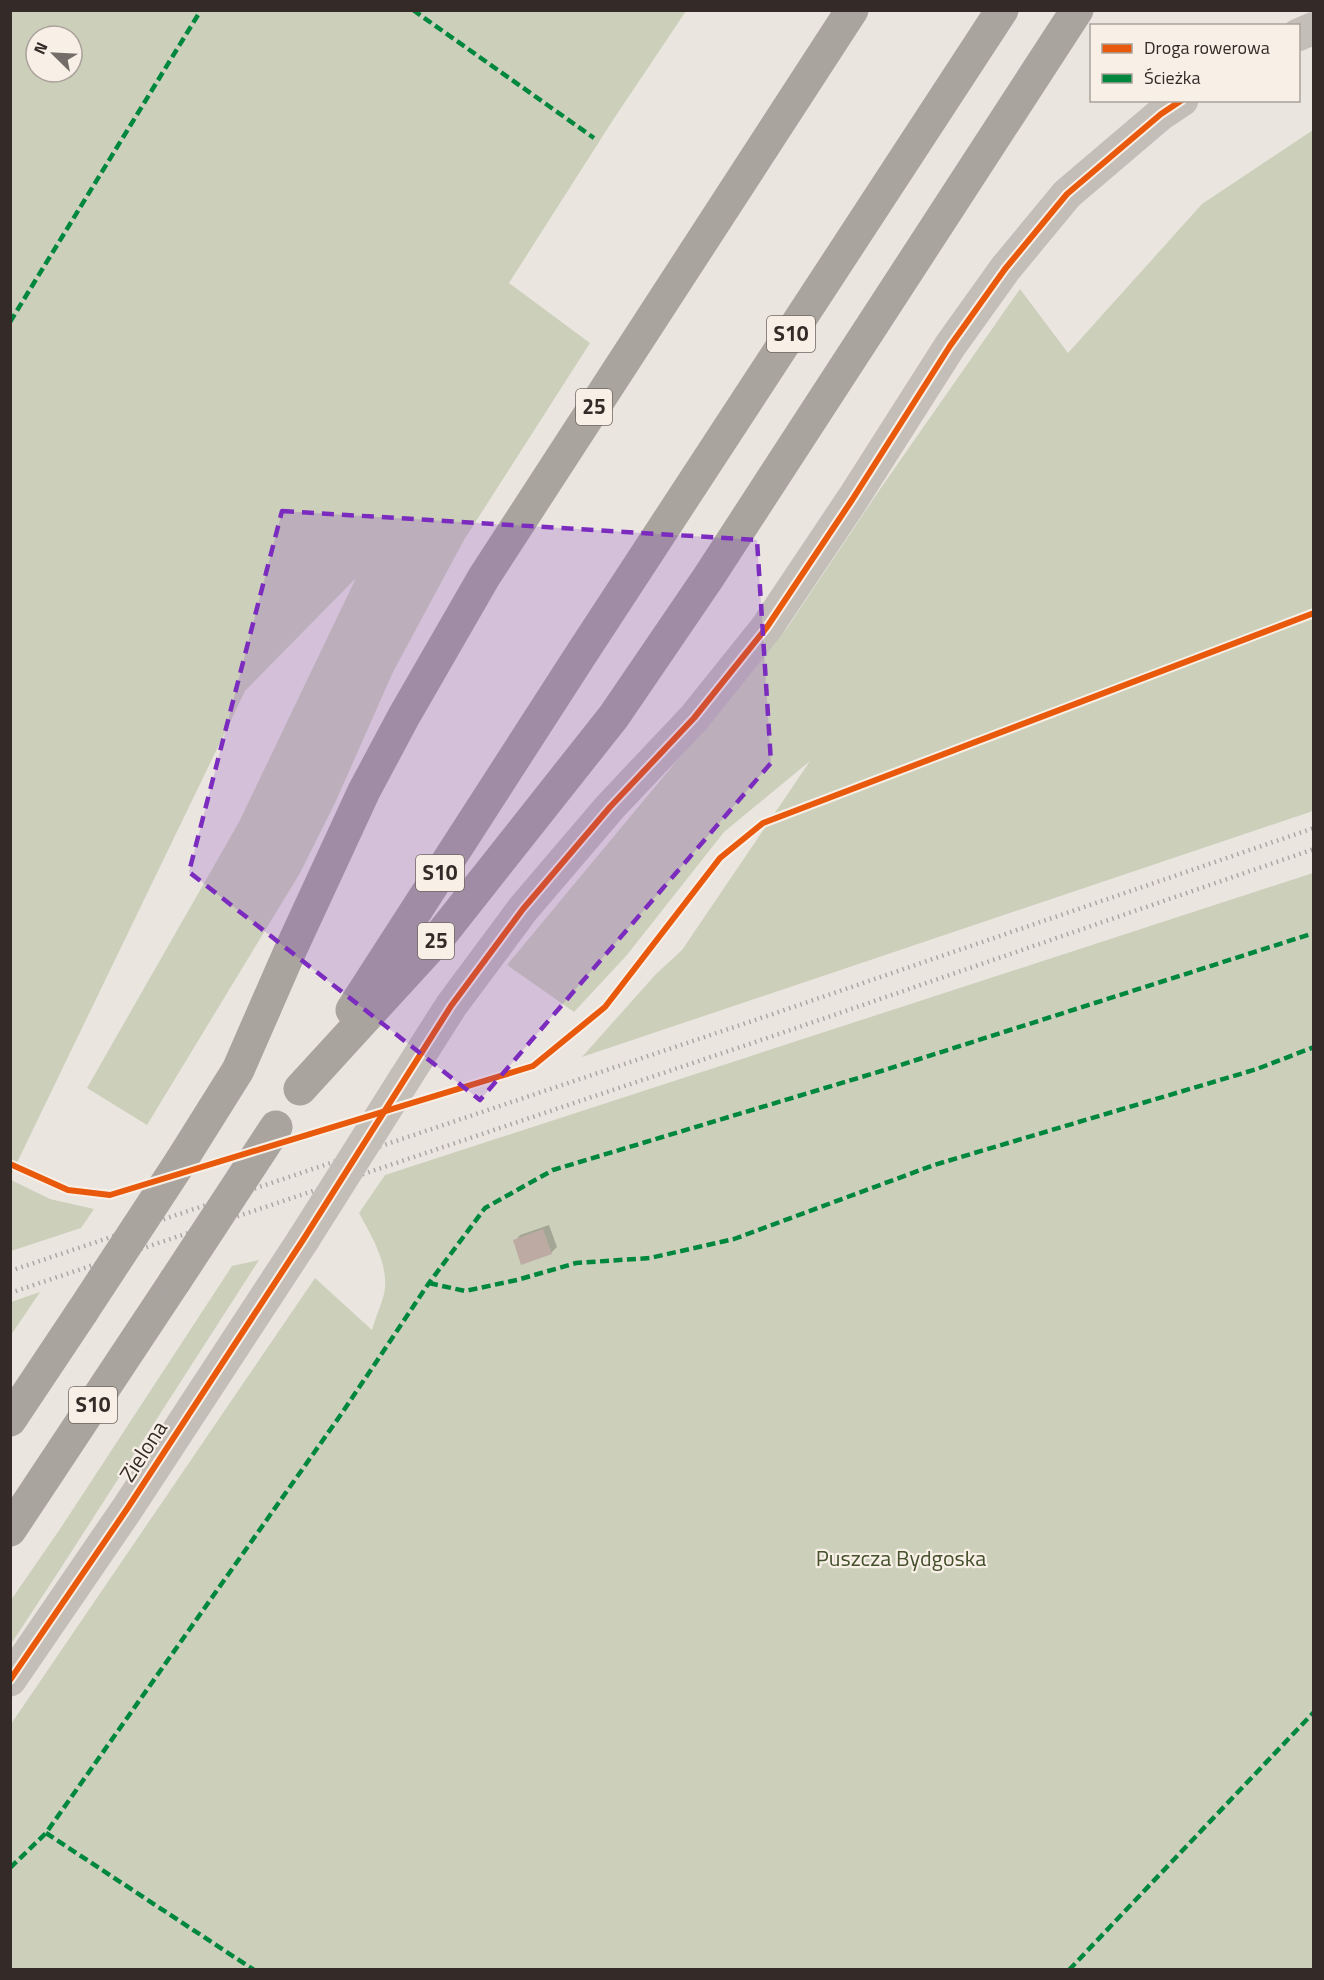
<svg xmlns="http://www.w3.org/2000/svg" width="1324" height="1980" viewBox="0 0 1324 1980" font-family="'Titillium Web',sans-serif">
<rect width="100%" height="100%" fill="#ebe5e0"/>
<!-- green -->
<g fill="#ccd0bb" fill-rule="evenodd">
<path d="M 11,10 L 686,11 L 613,120 L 509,283 L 590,343 L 464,540 L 393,672 L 335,803 L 300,873 L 147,1125 L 87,1088 L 239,822 L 356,578 L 245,691 L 11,1175 ZM 36,36 L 72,36 L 72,72 L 36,72 Z"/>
<path d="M 1313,130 L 1313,811 L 582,1057 L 656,974 L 682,950 L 810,761 L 724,832 L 627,955 L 574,1012 L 507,965 L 787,628 L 878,492 L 1020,289 L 1068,353 L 1202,204 Z"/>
<path d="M 1313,873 L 1313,1969 L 11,1970 L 11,1724 L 315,1278 L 372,1330 C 375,1318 381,1306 384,1294 C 390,1266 372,1237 359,1213 L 385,1175 Z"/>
<path d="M 11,1180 L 50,1199 L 94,1209 L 81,1228 L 11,1251 Z"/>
<path d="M 259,1260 L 59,1571 L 11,1644 L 11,1600 L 60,1529 L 232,1266 Z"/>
<path d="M 40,1292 L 11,1335 L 11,1302 Z"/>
</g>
<!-- shadow -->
<path fill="#0003" d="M 549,1225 L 557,1247 L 551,1253 L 515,1241 L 520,1235 Z"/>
<!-- building -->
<path fill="#bdaaa3" d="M 543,1229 L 552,1254 L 521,1265 L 513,1240 Z"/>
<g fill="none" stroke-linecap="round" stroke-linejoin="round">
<!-- minor -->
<g stroke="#c4beb9" stroke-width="33">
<path d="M 1298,35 L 1314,28"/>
<path d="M 404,1080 L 451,1006 L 523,909 L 610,807 L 694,718 L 767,627 L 852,500 L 950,346 L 1005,269 L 1067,194 L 1161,114 L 1182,100"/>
<path d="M 10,1680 L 127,1509 L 303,1240"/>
</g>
<!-- highway -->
<g stroke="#aaa49f" stroke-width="33">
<path d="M 352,1010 L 580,656 L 1002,10"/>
<path d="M 300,1089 L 440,936 L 614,716 L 708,578 L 1077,10"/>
<path d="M 181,1161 L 238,1070 L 290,951 L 364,791 L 404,716 L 484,577 L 852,10"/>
<path d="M 10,1420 L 82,1312"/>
<path d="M 10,1530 L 175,1281"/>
</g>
<!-- rail -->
<g stroke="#aca7a3" stroke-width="4.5" stroke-dasharray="1.5 4.5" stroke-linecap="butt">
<path d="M 10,1271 L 767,1016 L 1314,828"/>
<path d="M 10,1293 L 776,1035 L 1314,849"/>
</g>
<!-- minor-bridge -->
<path stroke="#c4beb9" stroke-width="33" d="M 303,1240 L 404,1080"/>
<!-- highway-bridge -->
<g stroke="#aaa49f" stroke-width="33">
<path d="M 175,1281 L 276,1127"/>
<path d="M 82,1312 L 181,1161"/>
</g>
<!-- quiet -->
<g stroke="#00873e" stroke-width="4.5" stroke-dasharray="9 4.5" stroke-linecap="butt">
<path d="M 413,10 L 594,138"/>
<path d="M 10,322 L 201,10"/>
<path d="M 429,1283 L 465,1291 L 517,1280 L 576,1263 L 650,1258 L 734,1239 L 934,1165 L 1257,1069 L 1314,1047"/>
<path d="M 46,1833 L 254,1970"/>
<path d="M 10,1868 L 46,1833 L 342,1413 L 429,1283 L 485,1208 L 553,1170 L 888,1069 L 1314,933"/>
<path d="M 1069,1970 L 1314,1712"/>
</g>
<!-- cycleway casing -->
<g stroke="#f8f0e7" stroke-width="10">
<g id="cycleway">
<path d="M 10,1164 L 68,1190 L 110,1195 L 533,1066 L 605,1007 L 720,858 L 763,823 L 1314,613"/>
<path d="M 10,1680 L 127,1509 L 303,1240 L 451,1006 L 523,909 L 610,807 L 694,718 L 767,627 L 852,500 L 950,346 L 1005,269 L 1067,194 L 1161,114 L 1182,100"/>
</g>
</g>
<!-- cycleway -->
<use href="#cycleway" stroke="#e8590c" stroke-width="6"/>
</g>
<!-- marked area -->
<path fill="#7b2cbf" fill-opacity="0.2" stroke="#7b2cbf" stroke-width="4.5" stroke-dasharray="12 8" stroke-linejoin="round" d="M 282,511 L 757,540 L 771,763 L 480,1100 L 189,872 Z"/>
<g text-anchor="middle" stroke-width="4.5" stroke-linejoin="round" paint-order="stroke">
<!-- shield labels -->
<g fill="#f8f0e7" stroke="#6f6661" stroke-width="1.5">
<rect x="767" y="316" width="48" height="36" rx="4.5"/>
<rect x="576" y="389" width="36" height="36" rx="4.5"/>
<rect x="416" y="855" width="48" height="36" rx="4.5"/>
<rect x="418" y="923" width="36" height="36" rx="4.5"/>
<rect x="69" y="1387" width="48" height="36" rx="4.5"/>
</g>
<g font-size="21" font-weight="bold" fill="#342b28">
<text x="791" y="341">S10</text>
<text x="594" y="414">25</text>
<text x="440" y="880">S10</text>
<text x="436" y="948">25</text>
<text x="93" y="1412">S10</text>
</g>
<!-- street labels -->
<g font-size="22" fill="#342b28" stroke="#f8f0e7">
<text transform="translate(143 1451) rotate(-57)" y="8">Zielona</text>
</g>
<!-- park labels -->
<g font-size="22" fill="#45512d" stroke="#f8f0e7">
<text x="901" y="1566">Puszcza Bydgoska</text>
</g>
</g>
<!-- border -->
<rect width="1324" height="1980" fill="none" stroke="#342b28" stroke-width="24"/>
<!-- legend -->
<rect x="1090" y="24" width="210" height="78" fill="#f8f0e7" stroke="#aaa19b" stroke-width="1.5"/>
<rect x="1102" y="44" width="30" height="9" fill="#e8590c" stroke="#aaa19b" stroke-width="1.5"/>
<text x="1144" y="54" font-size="18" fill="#342b28">Droga rowerowa</text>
<rect x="1102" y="74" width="30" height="9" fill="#00873e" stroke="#aaa19b" stroke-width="1.5"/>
<text x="1144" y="84" font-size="18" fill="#342b28">Ścieżka</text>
<!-- north arrow -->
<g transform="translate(54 54) rotate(294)"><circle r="28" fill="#f8f0e7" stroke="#aaa19b" stroke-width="1.5"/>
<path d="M0-4.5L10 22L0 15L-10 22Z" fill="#746c68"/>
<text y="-9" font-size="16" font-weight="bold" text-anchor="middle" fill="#342b28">N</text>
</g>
</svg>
